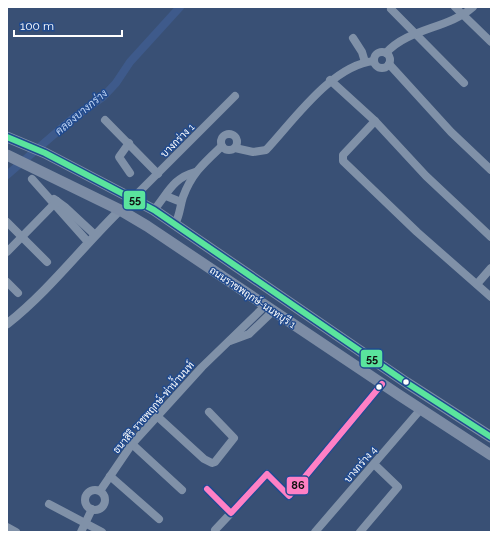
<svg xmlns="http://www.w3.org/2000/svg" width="498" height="539" viewBox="0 0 498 539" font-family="Raleway,Sarabun,sans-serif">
<rect width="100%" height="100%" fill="#395075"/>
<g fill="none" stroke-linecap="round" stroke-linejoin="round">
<!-- canal -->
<path stroke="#3e5a8b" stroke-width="8" d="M 7,175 L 72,119 L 103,97 L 116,83 L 130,62 L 180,7"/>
<!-- minor -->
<g stroke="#8091a8" stroke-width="8">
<path d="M 455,7 L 491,42"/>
<path d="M 391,9 L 464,83"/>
<path d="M 353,38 L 362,52 L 365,62"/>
<circle cx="382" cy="60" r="8"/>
<path d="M 386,53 C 408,28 448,29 473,7"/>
<path d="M 389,64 L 451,132 L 491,170"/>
<path d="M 330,80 L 375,121 L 426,176 L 491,237"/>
<path d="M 105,120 L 158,174"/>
<path d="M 375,121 L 343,155 L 343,161 L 417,232 L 491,297"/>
<circle cx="229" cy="142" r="8"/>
<path d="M 129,143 L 119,157 L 130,173"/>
<path d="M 235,148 L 253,152 L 266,150 C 294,120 332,65 374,61"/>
<path d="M 32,179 L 88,242"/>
<path d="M 166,196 L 181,202"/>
<path d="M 133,198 L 235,96"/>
<path d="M 54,199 L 65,207 L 95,235"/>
<path d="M 154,210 C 168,193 173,178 195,172"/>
<path d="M 7,222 L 47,262"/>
<path d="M 175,224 C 180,215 180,206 183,197 C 192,173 204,163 222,146"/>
<path d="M 7,252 L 57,201"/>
<path d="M 7,282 L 18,293"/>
<path d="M 477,284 L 491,268"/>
<path d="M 230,341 L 249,334 L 273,311"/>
<path d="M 158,417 L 204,459 L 212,463 L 215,462 L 234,438 L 209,412"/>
<path d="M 132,444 L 182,490"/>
<path d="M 110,476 L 159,519"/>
<path d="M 207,489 L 231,513 L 267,474 L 289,496 L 382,384"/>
<circle cx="95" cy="500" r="10"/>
<path d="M 100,491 L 132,444 L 202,367 L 265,306"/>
<path d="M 49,504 L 102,532"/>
<path d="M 7,527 L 16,532"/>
<path d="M 215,530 L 231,513"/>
<path d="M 81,532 L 92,509"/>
<path d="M 315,532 L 421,409"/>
<path d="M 360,532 L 398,487 L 374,464"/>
</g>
<!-- tertiary -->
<path stroke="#8091a8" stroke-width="9" d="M 7,324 C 49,291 82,247 120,210"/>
<!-- secondary -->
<g stroke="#7c8ca5" stroke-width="11">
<path d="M 7,137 L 45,153 L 154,210 L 407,383 L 491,437"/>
<path d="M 7,155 L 120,210 L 147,226 L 399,395 L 491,455"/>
</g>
<!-- bus-1 casing -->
<g stroke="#204a8e" stroke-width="9">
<path id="bus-1" d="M 7,137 L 45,153 L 154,210 L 407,383 L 491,437"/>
</g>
<!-- bus-2 casing -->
<g stroke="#204a8e" stroke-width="9">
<path id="bus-2" d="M 207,489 L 231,513 L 267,474 L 289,496 L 382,384"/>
</g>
<!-- bus-1 -->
<use href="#bus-1" stroke="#5ae49d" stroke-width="6"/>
<!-- bus-2 -->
<use href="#bus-2" stroke="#ff80c5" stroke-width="6"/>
</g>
<!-- markers -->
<g fill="#fff" stroke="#204a8e" stroke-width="1.5">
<circle cx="406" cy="382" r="3.5"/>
<circle cx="379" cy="387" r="3.5"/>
</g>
<g text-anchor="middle" stroke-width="3" stroke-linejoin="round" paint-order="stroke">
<!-- street labels -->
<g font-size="10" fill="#fff" stroke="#204a8e">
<text transform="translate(177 140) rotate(-45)" y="4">บางกร่าง 1</text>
<text transform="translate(253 297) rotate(34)" y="4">ถนนราชพฤกษ์-นนทบุรี 1</text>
<text transform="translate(153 407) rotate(-49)" y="4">ธนาสิริ ราชพฤกษ์-ท่าน้ำนนท์</text>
<text transform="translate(360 464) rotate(-49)" y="4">บางกร่าง 4</text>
</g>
<!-- water labels -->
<g font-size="11" font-style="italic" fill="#bbd1f3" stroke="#204a8e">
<text transform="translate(81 112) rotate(-40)" y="4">คลองบางกร่าง</text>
</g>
</g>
<g stroke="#204a8e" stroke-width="1.5">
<rect x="123" y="190" width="23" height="20" rx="4" fill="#5ae49d"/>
<rect x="360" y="349" width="23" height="19" rx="4" fill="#5ae49d"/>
<rect x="286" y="476" width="23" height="19" rx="4" fill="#ff80c5"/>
</g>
<g font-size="11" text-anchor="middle" font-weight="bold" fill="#111">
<text x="135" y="204">55</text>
<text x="372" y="363">55</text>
<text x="298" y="489">86</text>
</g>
<!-- border -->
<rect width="498" height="539" fill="none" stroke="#ffffff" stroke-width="16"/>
<!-- scale -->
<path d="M14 30v6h108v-6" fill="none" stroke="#ffffff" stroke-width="2"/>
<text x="20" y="30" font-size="12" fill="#ffffff" stroke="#204a8e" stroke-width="3" paint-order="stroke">100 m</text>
</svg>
